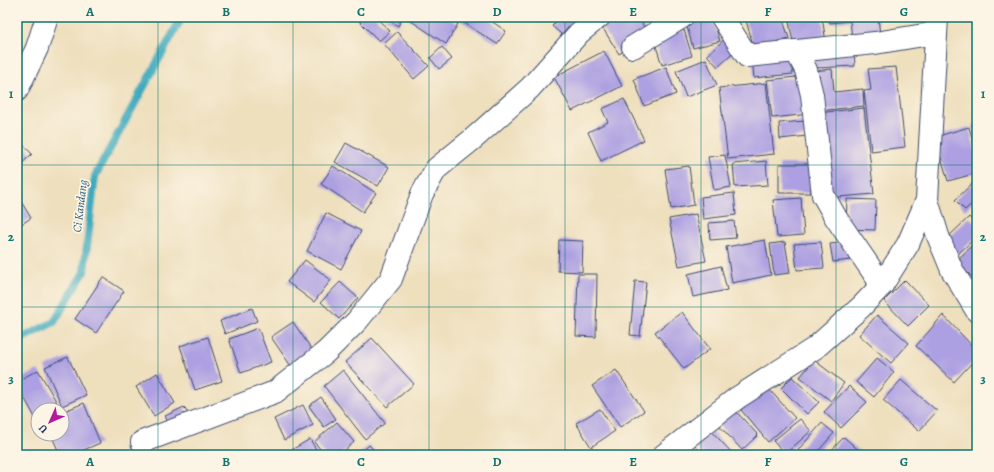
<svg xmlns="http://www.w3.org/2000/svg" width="994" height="472" font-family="Alegreya,serif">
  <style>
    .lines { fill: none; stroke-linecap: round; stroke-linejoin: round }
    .stream { stroke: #3eaabd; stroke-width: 8 }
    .building { fill: #ac9fe2 }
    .minor-casing { stroke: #3b496c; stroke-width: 24 }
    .tertiary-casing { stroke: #3b496c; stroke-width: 24 }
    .minor { stroke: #fff; stroke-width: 22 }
    .tertiary { stroke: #fff; stroke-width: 22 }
    .grid { fill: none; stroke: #0f766e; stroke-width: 1; stroke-opacity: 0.55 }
    .labels { text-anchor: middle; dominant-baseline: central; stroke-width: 3.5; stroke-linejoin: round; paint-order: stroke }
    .water-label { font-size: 12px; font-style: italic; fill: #275a7f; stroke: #fcf5e5 }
    .neatline { fill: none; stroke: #0f766e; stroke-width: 1.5 }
    .grid-label { font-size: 13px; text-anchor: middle; font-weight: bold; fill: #0f766e }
  </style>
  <rect width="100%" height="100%" fill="#fcf5e5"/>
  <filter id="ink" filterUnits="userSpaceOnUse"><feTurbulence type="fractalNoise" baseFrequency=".025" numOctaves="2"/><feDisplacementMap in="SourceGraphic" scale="8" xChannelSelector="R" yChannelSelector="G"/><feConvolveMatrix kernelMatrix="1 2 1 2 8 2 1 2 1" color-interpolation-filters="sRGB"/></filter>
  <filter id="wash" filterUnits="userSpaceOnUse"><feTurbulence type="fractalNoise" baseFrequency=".012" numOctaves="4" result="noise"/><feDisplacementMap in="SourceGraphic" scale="16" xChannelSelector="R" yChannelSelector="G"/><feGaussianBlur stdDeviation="0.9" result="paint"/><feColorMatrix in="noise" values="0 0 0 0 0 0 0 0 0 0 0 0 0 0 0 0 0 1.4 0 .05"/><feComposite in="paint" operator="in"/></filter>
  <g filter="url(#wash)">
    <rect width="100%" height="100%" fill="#eedfbd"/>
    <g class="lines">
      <!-- stream -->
      <path class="stream" d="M 17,341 L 54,322 L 84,272 L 95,176 L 182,17"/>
    </g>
    <g id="blocks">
      <!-- building -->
      <g class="building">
        <path d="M 355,17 L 375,17 L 390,31 L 379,41 Z"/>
        <path d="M 384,17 L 403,17 L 398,26 Z"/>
        <path d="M 405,17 L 447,17 L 458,24 L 446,44 Z"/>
        <path d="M 455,17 L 485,17 L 506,31 L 497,44 Z"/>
        <path d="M 561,17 L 572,17 L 581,26 L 568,40 L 552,26 Z"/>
        <path d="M 601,17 L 638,17 L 649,35 L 619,54 L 597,19 Z"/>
        <path d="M 707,17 L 712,17 L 720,41 L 693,48 L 686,23 Z"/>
        <path d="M 745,17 L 782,17 L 789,38 L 754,48 Z"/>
        <path d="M 788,17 L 822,17 L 826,42 L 794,47 Z"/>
        <path d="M 829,17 L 878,17 L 880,35 L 852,38 L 850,21 L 830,23 Z"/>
        <path d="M 684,30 L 692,56 L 662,65 L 654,40 Z"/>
        <path d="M 397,32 L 429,66 L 414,79 L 384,44 Z"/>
        <path d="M 728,36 L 739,48 L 718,67 L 707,55 Z"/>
        <path d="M 442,47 L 452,59 L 439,69 L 430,58 Z"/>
        <path d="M 854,50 L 855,66 L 815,68 L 813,52 Z"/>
        <path d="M 604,51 L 622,86 L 572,111 L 554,77 Z"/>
        <path d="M 791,54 L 793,74 L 754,78 L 752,57 Z"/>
        <path d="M 706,59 L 717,85 L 686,97 L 676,71 Z"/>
        <path d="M 666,67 L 676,94 L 644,106 L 634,79 Z"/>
        <path d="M 896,67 L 905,147 L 871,151 L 864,91 L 871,90 L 868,69 Z"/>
        <path d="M 832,69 L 834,92 L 863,89 L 864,106 L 819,111 L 814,71 Z"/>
        <path d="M 806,76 L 810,114 L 772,118 L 767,80 Z"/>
        <path d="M 766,83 L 774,154 L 728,159 L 719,88 Z"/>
        <path d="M 624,99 L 644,140 L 601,161 L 588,132 L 608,122 L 602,109 Z"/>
        <path d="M 864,108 L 874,194 L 827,198 L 818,113 Z"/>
        <path d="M 806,121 L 807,136 L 780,139 L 779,123 Z"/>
        <path d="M 977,123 L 977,142 L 972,125 Z"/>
        <path d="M 969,127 L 977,156 L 977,173 L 948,181 L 935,137 Z"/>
        <path d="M 17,138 L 32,154 L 17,168 Z"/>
        <path d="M 346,143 L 389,167 L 378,186 L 335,162 Z"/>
        <path d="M 725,155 L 731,187 L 714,190 L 708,157 Z"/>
        <path d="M 766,161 L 768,185 L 735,187 L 733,164 Z"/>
        <path d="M 779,164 L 810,164 L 811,193 L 779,193 Z"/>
        <path d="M 333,166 L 376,193 L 363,212 L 321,184 Z"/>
        <path d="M 689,166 L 694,205 L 671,209 L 665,169 Z"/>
        <path d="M 977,179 L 977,199 L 965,210 L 955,200 Z"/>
        <path d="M 734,193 L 736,215 L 703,219 L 701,197 Z"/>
        <path d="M 17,195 L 31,218 L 17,227 Z"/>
        <path d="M 801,198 L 804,235 L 777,237 L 773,200 Z"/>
        <path d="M 847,199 L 876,200 L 875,230 L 846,229 Z"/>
        <path d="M 326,213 L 361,231 L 341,269 L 307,251 Z"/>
        <path d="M 696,214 L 706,261 L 679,266 L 669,219 Z"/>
        <path d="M 969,217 L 977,225 L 977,236 L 957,255 L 944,241 Z"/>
        <path d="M 734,221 L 736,238 L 710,240 L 709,223 Z"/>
        <path d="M 559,240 L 583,241 L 582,272 L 558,271 Z"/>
        <path d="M 765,240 L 771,275 L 732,283 L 726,247 Z"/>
        <path d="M 977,241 L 977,282 L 956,261 Z"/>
        <path d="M 785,242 L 790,273 L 774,275 L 770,244 Z"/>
        <path d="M 821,242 L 824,268 L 797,270 L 794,244 Z"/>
        <path d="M 848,242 L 851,260 L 833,262 L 830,244 Z"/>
        <path d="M 305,260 L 331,280 L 314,302 L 287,282 Z"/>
        <path d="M 721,266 L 727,290 L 693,297 L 688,274 Z"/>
        <path d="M 578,274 L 597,274 L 596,337 L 576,336 Z"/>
        <path d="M 103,277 L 124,291 L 96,333 L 75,319 Z"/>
        <path d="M 905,280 L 929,305 L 908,326 L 884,301 Z"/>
        <path d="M 635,281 L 646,282 L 640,336 L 630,335 Z"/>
        <path d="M 340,282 L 358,298 L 339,319 L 321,302 Z"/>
        <path d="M 252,308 L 257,321 L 225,334 L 220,321 Z"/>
        <path d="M 682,312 L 710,349 L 684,369 L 655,332 Z"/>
        <path d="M 877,315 L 909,343 L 891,363 L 859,335 Z"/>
        <path d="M 943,315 L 977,351 L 977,357 L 954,382 L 916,346 Z"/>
        <path d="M 293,322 L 315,354 L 293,369 L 271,337 Z"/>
        <path d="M 258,328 L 271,362 L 241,373 L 229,339 Z"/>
        <path d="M 208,337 L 222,381 L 195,390 L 180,346 Z"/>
        <path d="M 372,338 L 414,384 L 387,407 L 345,362 Z"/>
        <path d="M 68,357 L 86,395 L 62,406 L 45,367 Z"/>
        <path d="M 877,358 L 894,372 L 874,397 L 856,382 Z"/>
        <path d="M 814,360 L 844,383 L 831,401 L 800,377 Z"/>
        <path d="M 38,370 L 59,406 L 52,410 L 38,410 L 38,418 L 36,419 L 17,385 L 17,381 Z"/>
        <path d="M 343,370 L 385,423 L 365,439 L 324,386 Z"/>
        <path d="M 616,370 L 644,411 L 620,427 L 592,386 Z"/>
        <path d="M 157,373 L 175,403 L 154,416 L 136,387 Z"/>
        <path d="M 792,377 L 819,402 L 807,414 L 781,388 Z"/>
        <path d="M 901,380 L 937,411 L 919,431 L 883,400 Z"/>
        <path d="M 849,386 L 867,402 L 841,428 L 824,412 Z"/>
        <path d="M 767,387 L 795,418 L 768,442 L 741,410 Z"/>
        <path d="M 321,397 L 336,419 L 324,427 L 309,406 Z"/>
        <path d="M 84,403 L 100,443 L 72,455 L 60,455 L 51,434 L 62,434 L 62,412 Z"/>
        <path d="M 303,405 L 313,425 L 284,440 L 274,419 Z"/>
        <path d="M 731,406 L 758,435 L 742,450 L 715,421 Z"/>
        <path d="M 184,407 L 191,419 L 171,428 L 165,416 Z"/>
        <path d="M 600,409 L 615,431 L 591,447 L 576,423 Z"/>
        <path d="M 800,419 L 811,431 L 785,454 L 773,441 Z"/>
        <path d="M 337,422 L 354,442 L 340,455 L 326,455 L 314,442 Z"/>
        <path d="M 822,423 L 834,433 L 815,455 L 804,455 L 798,450 Z"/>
        <path d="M 705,424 L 734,455 L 703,455 L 689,439 Z"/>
        <path d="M 844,437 L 864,455 L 827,455 Z"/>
        <path d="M 310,439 L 319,455 L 283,455 Z"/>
        <path d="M 369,445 L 379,455 L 358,455 Z"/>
      </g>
    </g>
  </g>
  <g filter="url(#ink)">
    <use href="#blocks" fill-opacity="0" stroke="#3b496c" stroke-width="1"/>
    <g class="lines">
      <!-- minor casing -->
      <g class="minor-casing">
        <g id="minor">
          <path d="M 722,17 L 747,56 L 875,43 L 936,33"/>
          <path d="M 633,47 L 682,17"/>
          <path d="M 796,51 L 806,70 L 812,95 L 823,195 L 836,218 L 882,285"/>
          <path d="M 17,90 L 37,48 L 47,17"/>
          <path d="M 927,200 L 938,236 L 952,270 L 977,311"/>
          <path d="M 142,442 L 275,392 L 326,352 L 357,321 L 391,279 L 422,194 L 436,169 L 473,139 L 530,88 L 579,33 L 599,17"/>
        </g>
      </g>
      <!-- tertiary casing -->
      <g class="tertiary-casing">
        <path id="tertiary" d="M 664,455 L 737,398 L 815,348 L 861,307 L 882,285 L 908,244 L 927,200 L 937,17"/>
      </g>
      <!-- minor -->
      <use href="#minor" class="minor"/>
      <!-- tertiary -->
      <use href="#tertiary" class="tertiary"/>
    </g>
  </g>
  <!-- grid -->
  <path class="grid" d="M 158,17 L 158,455M 293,17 L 293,455M 429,17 L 429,455M 565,17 L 565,455M 701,17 L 701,455M 836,17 L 836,455M 17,165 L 977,165M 17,307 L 977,307"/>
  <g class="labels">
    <!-- water labels -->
    <g class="water-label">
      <text transform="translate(80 206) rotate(-83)">Ci Kandang</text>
    </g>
  </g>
  <!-- margin -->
  <rect width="994" height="472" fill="none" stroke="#fcf5e5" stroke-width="44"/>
  <!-- north arrow -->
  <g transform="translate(50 422) rotate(225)"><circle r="19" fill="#fcf5e5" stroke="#a2a6af"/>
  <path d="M0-3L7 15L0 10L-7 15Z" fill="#b5179e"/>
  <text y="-6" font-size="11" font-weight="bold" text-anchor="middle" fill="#1b2f5e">U</text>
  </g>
  <rect x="22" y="22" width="950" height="428" class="neatline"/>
  <g class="grid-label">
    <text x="90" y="16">A</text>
    <text x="226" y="16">B</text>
    <text x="361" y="16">C</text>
    <text x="497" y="16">D</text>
    <text x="633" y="16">E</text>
    <text x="768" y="16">F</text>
    <text x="904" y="16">G</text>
    <text x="11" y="98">1</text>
    <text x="983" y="98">1</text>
    <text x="11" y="241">2</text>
    <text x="983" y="241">2</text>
    <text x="11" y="383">3</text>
    <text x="983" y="383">3</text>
    <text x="90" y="466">A</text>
    <text x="226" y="466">B</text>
    <text x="361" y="466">C</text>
    <text x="497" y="466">D</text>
    <text x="633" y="466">E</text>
    <text x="768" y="466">F</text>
    <text x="904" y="466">G</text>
  </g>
</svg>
